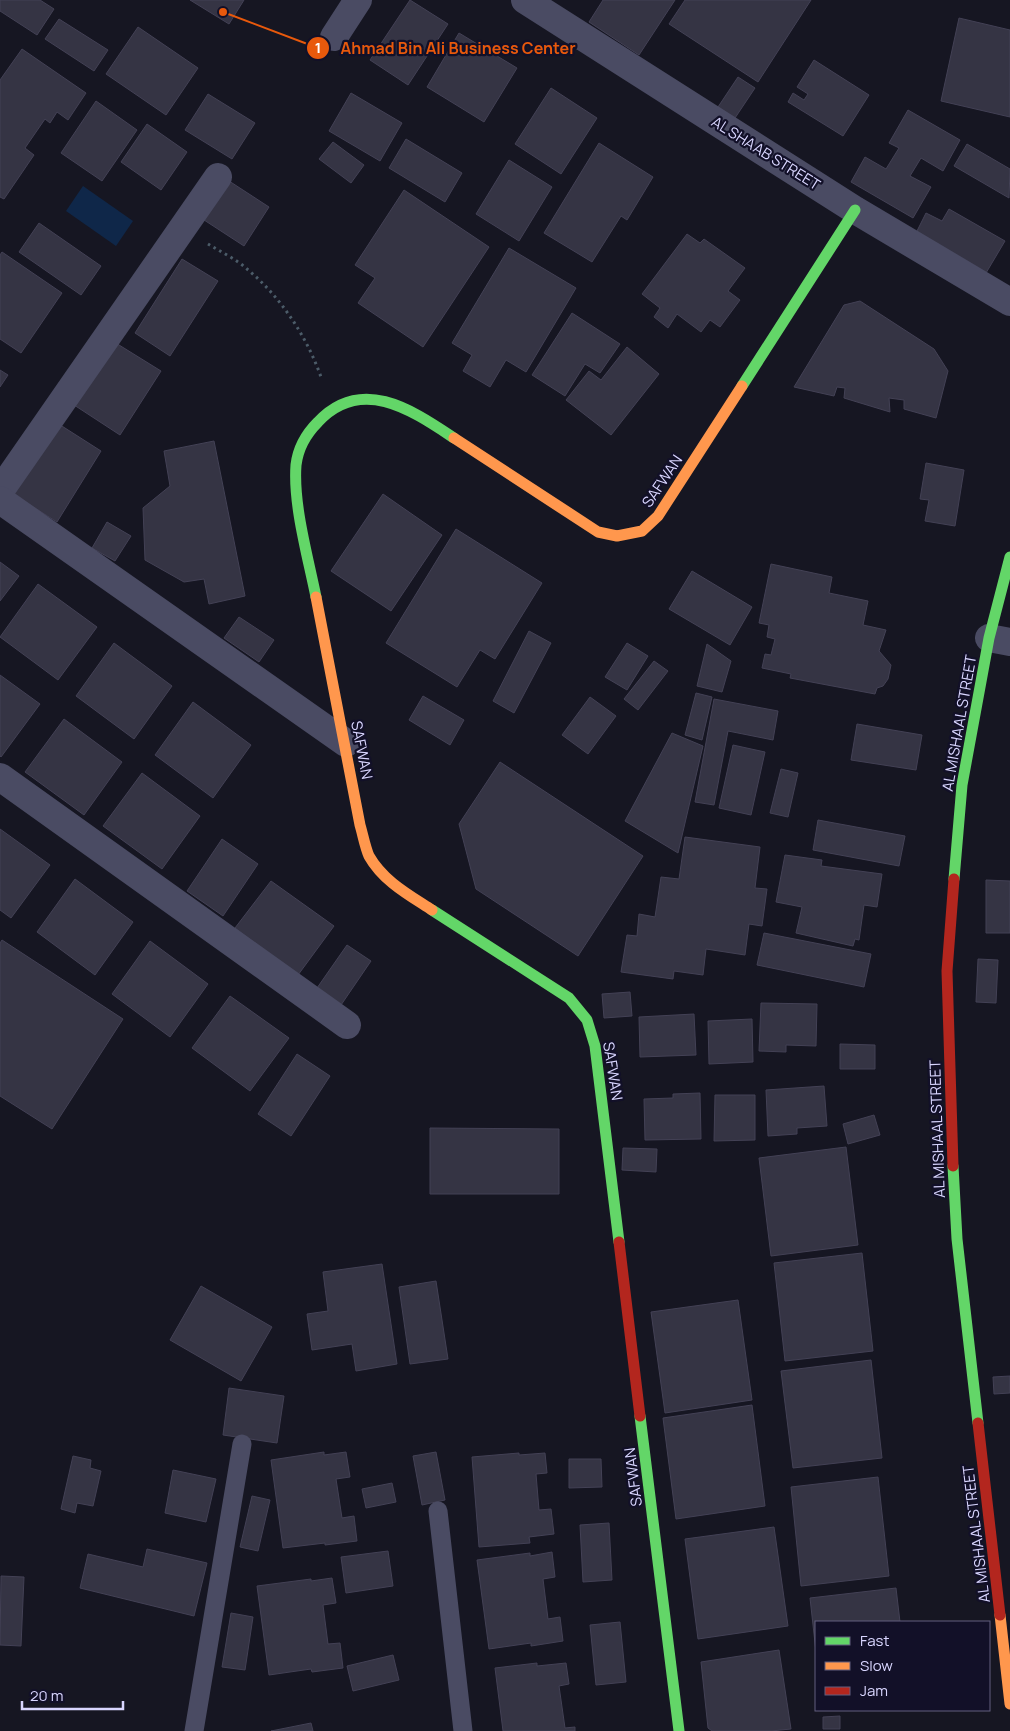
<svg xmlns="http://www.w3.org/2000/svg" width="1010" height="1731" font-family="Manrope,sans-serif">
  <style>
    .water { fill: #0f2749 }
    .building { fill: #353444; stroke: #434155 }
    .lines { fill: none; stroke-linecap: round; stroke-linejoin: round }
    .path { stroke: #4c5c69; stroke-width: 3; stroke-dasharray: 2.5 4; stroke-linecap: butt }
    .lane { stroke: #4a4b63; stroke-width: 19 }
    .street { stroke: #4a4b63; stroke-width: 28 }
    .fast { stroke: #63d668; stroke-width: 11 }
    .slow { stroke: #ff974d; stroke-width: 11 }
    .jam { stroke: #b3261e; stroke-width: 11 }
    .labels { text-anchor: middle; dominant-baseline: central; stroke-width: 4.5; stroke-linejoin: round; paint-order: stroke }
    .street-label { font-size: 15px; fill: #d9d6ff; stroke: #121028 }
    .leader { fill: none; stroke: #e8590c; stroke-width: 2 }
    .callout-dot { fill: #e8590c; stroke: #121028; stroke-width: 2 }
    .mark-label { font-size: 15px; text-anchor: middle; font-weight: bold; fill: #fff }
    .callout-label { font-size: 16px; text-anchor: middle; font-weight: bold; fill: #e8590c; stroke: #121028; stroke-width: 4.5; stroke-linejoin: round; paint-order: stroke }
  </style>
  <rect width="100%" height="100%" fill="#161622"/>
  <!-- water -->
  <path class="water" d="M 83,186 L 133,221 L 116,246 L 66,211 Z"/>
  <!-- building -->
  <g class="building">
    <path d="M 0,0 L 40,0 L 54,9 L 37,35 L 0,11 Z"/>
    <path d="M 190,0 L 244,0 L 229,24 Z"/>
    <path d="M 410,0 L 448,24 L 408,85 L 370,60 Z"/>
    <path d="M 603,0 L 675,0 L 639,55 L 589,22 Z"/>
    <path d="M 685,0 L 811,0 L 758,82 L 669,24 Z"/>
    <path d="M 959,18 L 1010,30 L 1010,117 L 941,101 Z"/>
    <path d="M 59,19 L 108,50 L 94,71 L 45,39 Z"/>
    <path d="M 138,27 L 198,68 L 166,115 L 106,74 Z"/>
    <path d="M 459,33 L 517,68 L 484,122 L 427,87 Z"/>
    <path d="M 22,49 L 86,93 L 68,120 L 57,112 L 50,123 L 45,119 L 25,148 L 34,155 L 4,199 L 0,197 L 0,80 Z"/>
    <path d="M 814,60 L 869,95 L 843,136 L 788,102 L 793,93 L 804,100 L 808,94 L 797,87 Z"/>
    <path d="M 738,77 L 755,88 L 735,118 L 718,107 Z"/>
    <path d="M 551,88 L 597,118 L 561,174 L 515,144 Z"/>
    <path d="M 351,93 L 402,123 L 380,161 L 329,131 Z"/>
    <path d="M 208,94 L 255,123 L 232,159 L 185,130 Z"/>
    <path d="M 96,101 L 137,130 L 102,181 L 61,153 Z"/>
    <path d="M 908,110 L 960,140 L 943,171 L 921,158 L 910,176 L 931,187 L 913,218 L 851,182 L 865,157 L 886,169 L 899,148 L 889,143 Z"/>
    <path d="M 147,124 L 187,152 L 161,190 L 121,162 Z"/>
    <path d="M 406,139 L 462,173 L 445,202 L 389,168 Z"/>
    <path d="M 333,142 L 364,165 L 351,183 L 319,159 Z"/>
    <path d="M 599,143 L 653,177 L 627,220 L 621,216 L 592,262 L 544,233 Z"/>
    <path d="M 967,144 L 1010,169 L 1009,198 L 954,166 Z"/>
    <path d="M 509,160 L 552,187 L 519,241 L 476,214 Z"/>
    <path d="M 226,179 L 269,207 L 244,246 L 201,218 Z"/>
    <path d="M 404,190 L 489,247 L 423,347 L 358,303 L 375,278 L 355,265 Z"/>
    <path d="M 949,209 L 1005,241 L 986,273 L 916,233 L 926,213 L 942,221 Z"/>
    <path d="M 39,223 L 101,266 L 81,295 L 19,252 Z"/>
    <path d="M 687,234 L 700,243 L 704,239 L 745,268 L 728,291 L 740,300 L 720,327 L 710,320 L 701,332 L 677,314 L 668,328 L 654,317 L 660,308 L 642,294 Z"/>
    <path d="M 509,248 L 576,288 L 526,372 L 506,360 L 490,387 L 463,371 L 472,355 L 452,343 Z"/>
    <path d="M 2,252 L 62,293 L 21,353 L 0,339 L 0,255 Z"/>
    <path d="M 182,259 L 218,281 L 170,356 L 135,333 Z"/>
    <path d="M 860,301 L 934,349 L 948,371 L 936,418 L 904,409 L 904,400 L 889,398 L 890,412 L 844,398 L 845,388 L 837,387 L 834,396 L 794,387 L 844,305 Z"/>
    <path d="M 572,313 L 620,344 L 600,373 L 585,364 L 565,396 L 532,375 Z"/>
    <path d="M 111,340 L 161,371 L 120,435 L 71,403 Z"/>
    <path d="M 627,347 L 659,374 L 611,435 L 566,400 L 589,371 L 601,380 Z"/>
    <path d="M 0,370 L 8,375 L 0,387 Z"/>
    <path d="M 54,421 L 101,451 L 57,522 L 10,492 Z"/>
    <path d="M 214,441 L 245,596 L 209,604 L 204,579 L 184,582 L 145,560 L 143,508 L 170,486 L 164,451 Z"/>
    <path d="M 926,463 L 964,470 L 955,526 L 925,521 L 929,500 L 920,499 Z"/>
    <path d="M 383,494 L 442,535 L 391,611 L 331,571 Z"/>
    <path d="M 107,522 L 131,536 L 115,561 L 92,548 Z"/>
    <path d="M 456,529 L 542,583 L 495,659 L 480,650 L 457,687 L 386,643 Z"/>
    <path d="M 0,562 L 19,576 L 0,601 Z"/>
    <path d="M 771,564 L 832,577 L 829,593 L 868,601 L 863,625 L 886,630 L 879,651 L 891,665 L 888,679 L 883,686 L 877,688 L 875,694 L 790,678 L 791,674 L 762,668 L 765,654 L 771,655 L 775,639 L 767,637 L 769,625 L 759,623 Z"/>
    <path d="M 692,571 L 752,607 L 730,645 L 669,609 Z"/>
    <path d="M 38,584 L 97,627 L 58,680 L 0,637 Z"/>
    <path d="M 239,617 L 274,640 L 259,662 L 224,638 Z"/>
    <path d="M 529,631 L 551,643 L 514,713 L 493,701 Z"/>
    <path d="M 114,643 L 172,686 L 134,739 L 76,696 Z"/>
    <path d="M 627,643 L 648,656 L 627,690 L 605,677 Z"/>
    <path d="M 707,644 L 731,661 L 722,692 L 697,686 Z"/>
    <path d="M 654,661 L 668,671 L 638,710 L 624,699 Z"/>
    <path d="M 0,675 L 40,704 L 1,757 L 0,756 Z"/>
    <path d="M 696,693 L 712,697 L 702,740 L 685,735 Z"/>
    <path d="M 423,696 L 464,720 L 450,745 L 409,720 Z"/>
    <path d="M 590,697 L 616,716 L 588,754 L 562,735 Z"/>
    <path d="M 714,699 L 778,711 L 773,740 L 728,731 L 714,805 L 695,802 Z"/>
    <path d="M 193,702 L 251,745 L 213,798 L 155,755 Z"/>
    <path d="M 64,719 L 122,762 L 84,815 L 25,772 Z"/>
    <path d="M 857,724 L 922,735 L 916,770 L 851,760 Z"/>
    <path d="M 672,733 L 703,746 L 678,853 L 625,821 Z"/>
    <path d="M 733,745 L 765,752 L 751,815 L 719,808 Z"/>
    <path d="M 500,762 L 643,856 L 578,956 L 476,889 L 459,824 Z"/>
    <path d="M 781,769 L 798,773 L 788,817 L 770,813 Z"/>
    <path d="M 142,773 L 200,816 L 162,869 L 103,826 Z"/>
    <path d="M 818,820 L 905,836 L 899,866 L 813,850 Z"/>
    <path d="M 0,829 L 50,865 L 11,918 L 0,910 Z"/>
    <path d="M 685,837 L 760,847 L 755,888 L 767,889 L 762,926 L 749,924 L 745,955 L 706,949 L 703,975 L 674,971 L 673,979 L 621,972 L 627,935 L 637,936 L 639,914 L 655,917 L 661,877 L 679,879 Z"/>
    <path d="M 222,839 L 258,864 L 223,916 L 187,891 Z"/>
    <path d="M 785,855 L 822,860 L 821,866 L 882,874 L 877,907 L 864,905 L 859,940 L 855,939 L 853,946 L 796,933 L 802,907 L 776,902 Z"/>
    <path d="M 75,879 L 133,922 L 95,975 L 37,932 Z"/>
    <path d="M 986,880 L 1010,881 L 1010,933 L 986,933 Z"/>
    <path d="M 271,881 L 334,926 L 298,975 L 235,928 Z"/>
    <path d="M 764,933 L 871,954 L 864,987 L 757,965 Z"/>
    <path d="M 2,940 L 123,1019 L 52,1129 L 0,1096 L 0,943 Z"/>
    <path d="M 150,941 L 208,984 L 170,1037 L 112,994 Z"/>
    <path d="M 347,945 L 371,961 L 341,1005 L 317,988 Z"/>
    <path d="M 978,959 L 998,960 L 996,1003 L 976,1002 Z"/>
    <path d="M 630,992 L 632,1016 L 604,1018 L 602,994 Z"/>
    <path d="M 230,996 L 289,1038 L 250,1091 L 192,1048 Z"/>
    <path d="M 761,1003 L 817,1004 L 816,1046 L 786,1045 L 786,1052 L 759,1051 Z"/>
    <path d="M 694,1014 L 696,1055 L 640,1057 L 639,1017 Z"/>
    <path d="M 752,1019 L 753,1062 L 709,1064 L 708,1021 Z"/>
    <path d="M 840,1044 L 875,1045 L 875,1069 L 840,1069 Z"/>
    <path d="M 297,1054 L 330,1076 L 291,1136 L 258,1114 Z"/>
    <path d="M 824,1086 L 827,1126 L 797,1128 L 797,1134 L 768,1136 L 766,1090 Z"/>
    <path d="M 700,1093 L 701,1139 L 645,1140 L 644,1099 L 673,1098 L 673,1094 Z"/>
    <path d="M 715,1095 L 755,1095 L 755,1140 L 714,1141 Z"/>
    <path d="M 874,1115 L 880,1135 L 848,1144 L 843,1124 Z"/>
    <path d="M 430,1128 L 559,1129 L 559,1194 L 430,1194 Z"/>
    <path d="M 846,1147 L 858,1245 L 771,1256 L 759,1158 Z"/>
    <path d="M 623,1148 L 657,1149 L 656,1172 L 622,1170 Z"/>
    <path d="M 862,1253 L 873,1351 L 785,1361 L 774,1263 Z"/>
    <path d="M 382,1264 L 397,1364 L 356,1371 L 352,1344 L 312,1350 L 307,1314 L 328,1311 L 323,1272 Z"/>
    <path d="M 436,1281 L 448,1359 L 410,1364 L 399,1287 Z"/>
    <path d="M 201,1286 L 272,1327 L 241,1381 L 170,1340 Z"/>
    <path d="M 738,1300 L 752,1400 L 665,1413 L 651,1312 Z"/>
    <path d="M 871,1360 L 882,1458 L 793,1468 L 781,1371 Z"/>
    <path d="M 1010,1376 L 1010,1393 L 994,1394 L 993,1377 Z"/>
    <path d="M 229,1388 L 284,1396 L 277,1443 L 223,1435 Z"/>
    <path d="M 752,1405 L 765,1506 L 676,1519 L 663,1418 Z"/>
    <path d="M 324,1452 L 324,1455 L 346,1452 L 350,1477 L 336,1479 L 342,1518 L 354,1516 L 357,1541 L 325,1545 L 325,1543 L 283,1548 L 271,1460 Z"/>
    <path d="M 436,1452 L 445,1500 L 422,1505 L 413,1456 Z"/>
    <path d="M 519,1453 L 519,1455 L 545,1453 L 547,1473 L 536,1474 L 539,1510 L 551,1509 L 554,1534 L 529,1537 L 530,1543 L 479,1547 L 472,1457 Z"/>
    <path d="M 73,1456 L 91,1460 L 90,1468 L 101,1471 L 93,1506 L 77,1503 L 75,1513 L 61,1509 Z"/>
    <path d="M 569,1459 L 601,1459 L 602,1487 L 569,1488 Z"/>
    <path d="M 173,1470 L 216,1479 L 206,1522 L 165,1513 Z"/>
    <path d="M 878,1477 L 889,1576 L 801,1586 L 791,1487 Z"/>
    <path d="M 392,1483 L 396,1502 L 366,1508 L 362,1489 Z"/>
    <path d="M 252,1496 L 270,1500 L 258,1551 L 240,1547 Z"/>
    <path d="M 609,1523 L 612,1580 L 583,1582 L 580,1525 Z"/>
    <path d="M 774,1527 L 788,1626 L 698,1639 L 685,1539 Z"/>
    <path d="M 147,1549 L 207,1563 L 194,1616 L 80,1588 L 88,1554 L 143,1567 Z"/>
    <path d="M 388,1551 L 393,1586 L 346,1593 L 341,1557 Z"/>
    <path d="M 552,1552 L 555,1577 L 543,1579 L 548,1619 L 560,1617 L 563,1641 L 531,1646 L 531,1643 L 489,1649 L 477,1560 L 530,1553 L 530,1556 Z"/>
    <path d="M 1,1576 L 24,1577 L 21,1646 L 0,1645 Z"/>
    <path d="M 332,1578 L 336,1603 L 323,1605 L 328,1644 L 340,1643 L 343,1668 L 312,1672 L 311,1669 L 269,1675 L 257,1586 L 311,1579 L 311,1581 Z"/>
    <path d="M 896,1588 L 900,1622 L 816,1622 L 816,1652 L 810,1598 Z"/>
    <path d="M 231,1613 L 253,1617 L 245,1670 L 222,1667 Z"/>
    <path d="M 620,1622 L 626,1682 L 596,1685 L 590,1625 Z"/>
    <path d="M 779,1650 L 791,1729 L 771,1731 L 712,1731 L 708,1728 L 701,1662 Z"/>
    <path d="M 393,1655 L 399,1680 L 353,1691 L 347,1666 Z"/>
    <path d="M 537,1663 L 537,1666 L 566,1663 L 569,1684 L 559,1686 L 565,1728 L 575,1727 L 575,1731 L 503,1731 L 495,1668 Z"/>
    <path d="M 840,1716 L 840,1729 L 823,1729 L 823,1717 Z"/>
    <path d="M 311,1723 L 313,1731 L 271,1731 Z"/>
  </g>
  <g class="lines">
    <!-- path -->
    <path class="path" d="M 208,244 C 221,252 236,259 247,269 C 281,297 308,338 322,380"/>
    <!-- lane -->
    <g class="lane">
      <path d="M 438,1511 L 463,1731"/>
      <path d="M 194,1731 L 242,1444"/>
    </g>
    <!-- street -->
    <g class="street">
      <path d="M 525,0 L 855,210 L 1010,302"/>
      <path d="M 334,37 L 358,0"/>
      <path d="M 0,491 L 218,177"/>
      <path d="M 0,500 L 346,743"/>
      <path d="M 989,638 L 1010,642"/>
      <path d="M 0,777 L 347,1025"/>
    </g>
    <!-- fast -->
    <g class="fast">
      <path d="M 742,386 L 855,210"/>
      <path d="M 316,597 C 308,557 293,505 296,465 C 298,448 306,434 318,422 C 362,375 413,411 454,438"/>
      <path d="M 954,879 L 962,785 L 989,638 L 1010,557"/>
      <path d="M 432,910 L 569,998 L 587,1020 L 595,1046 L 619,1242"/>
      <path d="M 953,1166 L 957,1239 L 978,1423"/>
      <path d="M 640,1416 L 679,1731"/>
    </g>
    <!-- slow -->
    <g class="slow">
      <path d="M 454,438 L 598,532 L 617,536 L 642,531 L 658,516 L 742,386"/>
      <path d="M 316,597 L 360,825 C 363,835 365,847 369,856 C 383,881 409,895 432,910"/>
      <path d="M 1000,1615 L 1010,1704"/>
    </g>
    <!-- jam -->
    <g class="jam">
      <path d="M 953,1166 L 947,971 L 954,879"/>
      <path d="M 619,1242 L 640,1416"/>
      <path d="M 978,1423 L 1000,1615"/>
    </g>
  </g>
  <g class="labels">
    <!-- street labels -->
    <g class="street-label">
      <text transform="translate(766 153) rotate(32)">AL SHAAB STREET</text>
      <text transform="translate(662 481) rotate(-56)">SAFWAN</text>
      <text transform="translate(959 723) rotate(-80)">AL MISHAAL STREET</text>
      <text transform="translate(362 750) rotate(79)">SAFWAN</text>
      <text transform="translate(613 1071) rotate(81)">SAFWAN</text>
      <text transform="translate(937 1129) rotate(-92)">AL MISHAAL STREET</text>
      <text transform="translate(633 1477) rotate(-97)">SAFWAN</text>
      <text transform="translate(976 1534) rotate(-97)">AL MISHAAL STREET</text>
    </g>
  </g>
  <!-- callouts -->
  <path class="leader" d="M223 12L318 48"/>
  <g class="callout-dot">
    <circle cx="223" cy="12" r="5"/>
    <circle cx="318" cy="48" r="12"/>
  </g>
  <g class="mark-label">
    <text x="318" y="53">1</text>
  </g>
  <g class="callout-label">
    <text x="458" y="54">Ahmad Bin Ali Business Center</text>
  </g>
  <!-- legend -->
  <rect x="815" y="1621" width="175" height="90" fill="#121028" stroke="#625f7e"/>
  <rect x="825" y="1637" width="25" height="8" fill="#63d668" stroke="#625f7e"/>
  <text x="860" y="1646" font-size="15" fill="#d9d6ff">Fast</text>
  <rect x="825" y="1662" width="25" height="8" fill="#ff974d" stroke="#625f7e"/>
  <text x="860" y="1671" font-size="15" fill="#d9d6ff">Slow</text>
  <rect x="825" y="1687" width="25" height="8" fill="#b3261e" stroke="#625f7e"/>
  <text x="860" y="1696" font-size="15" fill="#d9d6ff">Jam</text>
  <!-- scale -->
  <path d="M22 1701v8h101v-8" fill="none" stroke="#d9d6ff" stroke-width="2.5"/>
  <text x="30" y="1701" font-size="15" fill="#d9d6ff" stroke="#121028" stroke-width="4" paint-order="stroke">20 m</text>
</svg>
